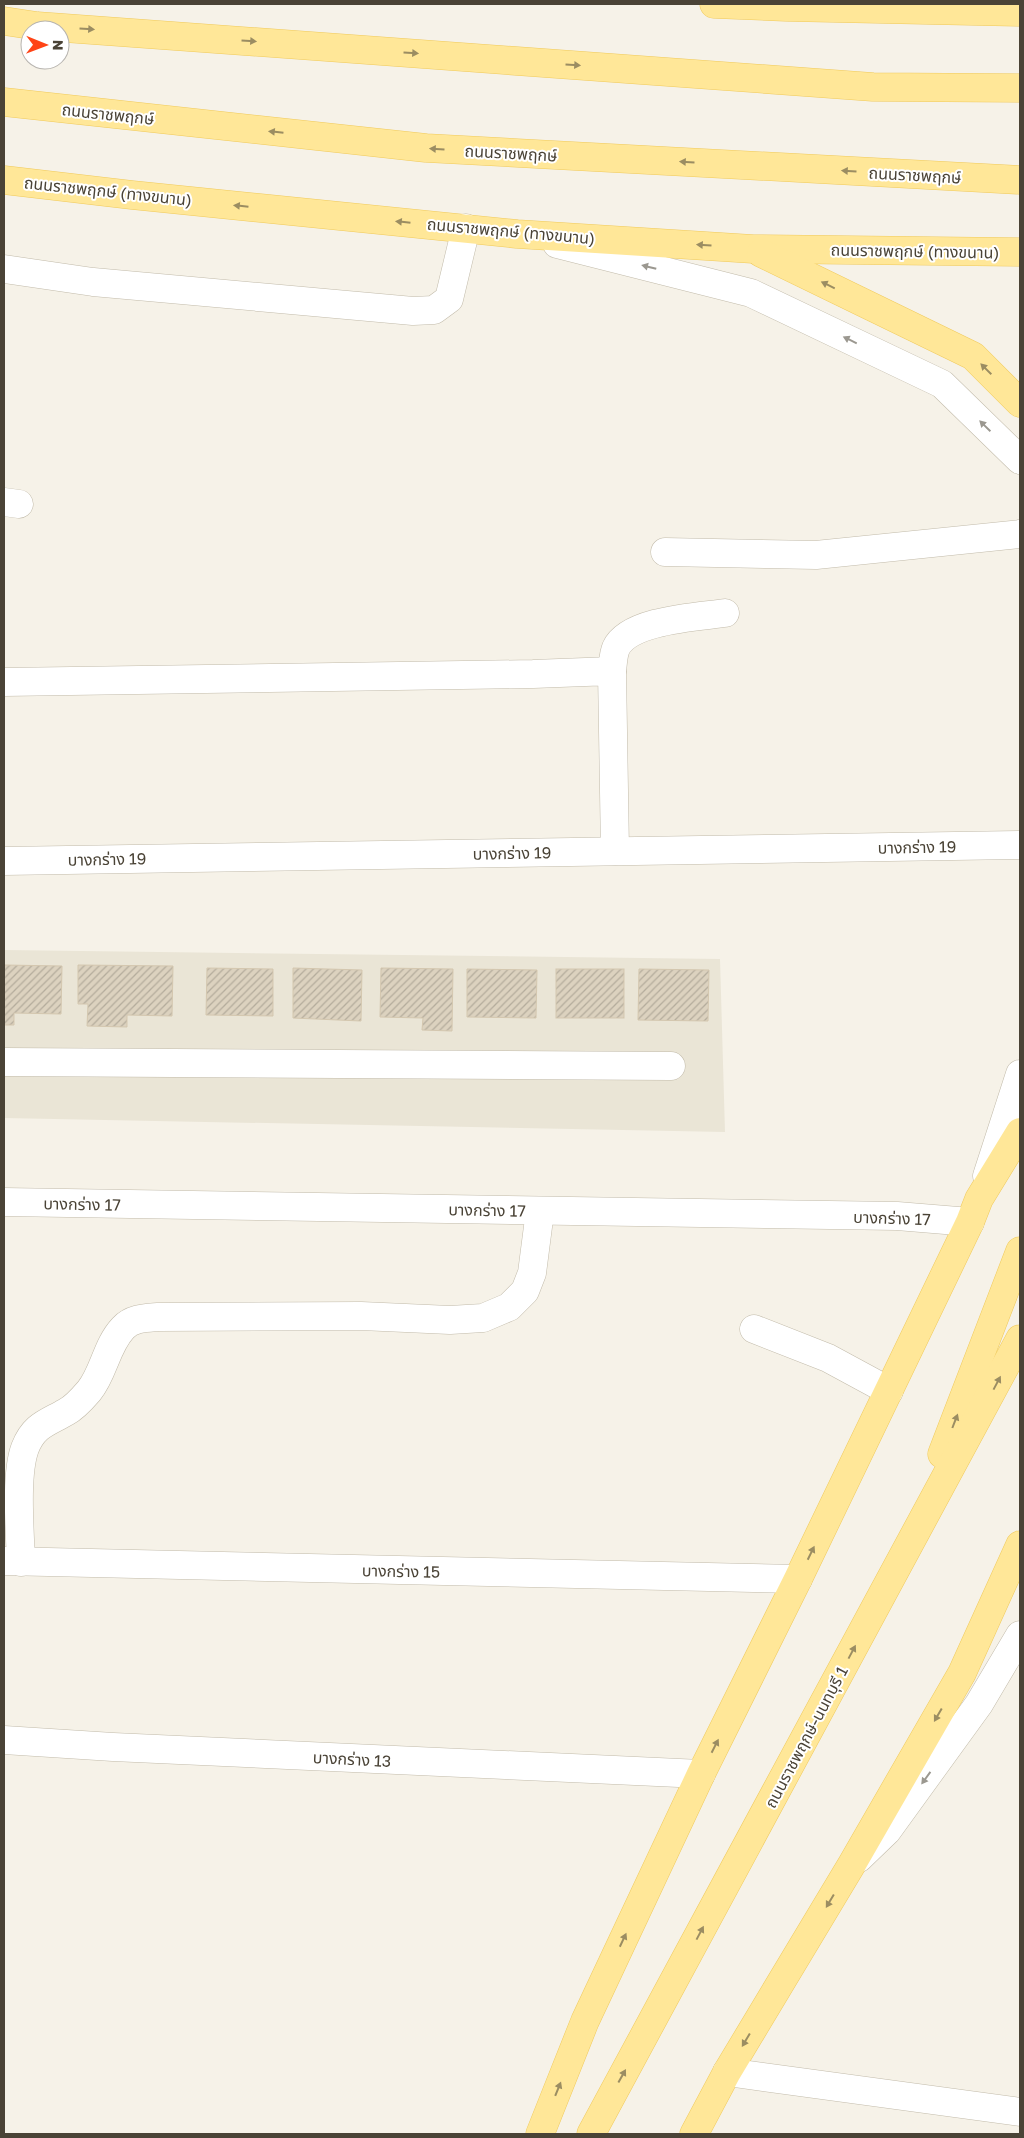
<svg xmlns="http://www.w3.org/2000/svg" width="1024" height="2138" font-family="'Golos Text','Noto Sans Thai',sans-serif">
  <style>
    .residential { fill: #eae5d6 }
    .building { fill: url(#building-hatch); stroke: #d4c7af }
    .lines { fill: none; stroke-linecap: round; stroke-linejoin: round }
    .minor-casing { stroke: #c2bbaa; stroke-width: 29 }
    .major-casing { stroke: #f0ca5c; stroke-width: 29 }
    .minor { stroke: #fff; stroke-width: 28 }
    .major { stroke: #ffe798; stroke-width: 28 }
    .oneway { fill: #9b8d62 }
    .oneway2 { fill: #9b9890 }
    .labels { text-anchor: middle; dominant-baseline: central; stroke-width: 4; stroke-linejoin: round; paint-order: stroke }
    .street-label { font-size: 16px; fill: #4a4336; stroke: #fff }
  </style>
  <defs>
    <pattern id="building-hatch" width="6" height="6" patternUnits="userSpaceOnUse" patternTransform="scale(1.25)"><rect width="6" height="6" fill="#dcd2bf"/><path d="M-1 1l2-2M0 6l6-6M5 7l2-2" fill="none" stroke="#b4ac9c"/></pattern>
  </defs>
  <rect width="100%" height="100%" fill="#f6f2e8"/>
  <!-- residential -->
  <path class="residential" d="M 4,950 L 720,959 L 725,1132 L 4,1118 Z"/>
  <!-- building -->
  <g class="building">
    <path d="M 4,965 L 62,966 L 61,1014 L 14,1013 L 14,1025 L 4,1025 Z"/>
    <path d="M 78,965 L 173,966 L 172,1016 L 127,1015 L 127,1027 L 87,1026 L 88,1004 L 78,1004 Z"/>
    <path d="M 207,968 L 273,969 L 273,1016 L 206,1015 Z"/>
    <path d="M 293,968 L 362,970 L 361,1021 L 293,1018 Z"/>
    <path d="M 381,968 L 453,969 L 452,1031 L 422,1030 L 423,1018 L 380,1017 Z"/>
    <path d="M 467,969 L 537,970 L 536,1018 L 467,1017 Z"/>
    <rect x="556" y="969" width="68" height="49"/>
    <path d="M 639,969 L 709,970 L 708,1021 L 638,1020 Z"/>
  </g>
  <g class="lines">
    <!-- minor casing -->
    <g class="minor-casing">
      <g id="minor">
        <path d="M 557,244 L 751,293 L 942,384 L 1020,460"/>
        <path d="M 4,269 L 93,282 L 413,311 L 434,310 L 449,299 L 466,228"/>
        <path d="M 4,502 L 19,504"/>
        <path d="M 665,552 L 816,555 L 1020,534"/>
        <path d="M 612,671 C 613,664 613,655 616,648 C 629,620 697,617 725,613"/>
        <path d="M 4,682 L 533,674 L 612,671 L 615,851"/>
        <path d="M 4,861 L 1020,845"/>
        <path d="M 4,1062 L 671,1066"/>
        <path d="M 987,1176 L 1020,1074"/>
        <path d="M 4,1202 L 897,1216 L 970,1222"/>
        <path d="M 754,1329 L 828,1358 L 889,1391"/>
        <path d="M 4,1561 L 798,1579"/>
        <path d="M 21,1562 C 20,1532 15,1475 25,1448 C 34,1425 47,1423 66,1412 C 74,1408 83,1398 89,1391 C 104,1373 106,1346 123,1328 C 132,1318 146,1318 158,1317 L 361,1316 L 450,1320 L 483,1318 L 509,1307 L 525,1291 L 532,1273 L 540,1211"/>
        <path d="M 4,1740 L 113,1747 L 701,1774"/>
        <path d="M 859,1858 L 887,1831 L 979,1704 L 1020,1635"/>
        <path d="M 727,2072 L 1020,2112"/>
      </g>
    </g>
    <!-- major casing -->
    <g class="major-casing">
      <g id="major">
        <path d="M 714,4 L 786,7 L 1020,12"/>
        <path d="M 4,21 L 37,26 L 873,87 L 1020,88"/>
        <path d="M 4,102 L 426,148 L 1020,180"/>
        <path d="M 4,180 L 132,195 L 517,234 L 753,249 L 1020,252"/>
        <path d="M 761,253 L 973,356 L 1020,403"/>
        <path d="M 942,1454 L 1020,1251"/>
        <path d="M 540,2134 L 585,2021 L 701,1774 L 798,1579 L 970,1222 L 979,1199 L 1020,1132"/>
        <path d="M 591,2134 L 1020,1339"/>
        <path d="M 694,2134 L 727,2072 L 852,1864 L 962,1673 L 1020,1545"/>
      </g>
    </g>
    <!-- minor -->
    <use href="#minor" class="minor"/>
    <!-- major -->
    <use href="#major" class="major"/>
  </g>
  <!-- one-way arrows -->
  <defs><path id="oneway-solid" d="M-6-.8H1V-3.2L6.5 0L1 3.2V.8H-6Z" transform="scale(1.25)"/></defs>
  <g class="oneway">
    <use href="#oneway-solid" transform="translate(87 29) rotate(4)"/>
    <use href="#oneway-solid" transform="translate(249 41) rotate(4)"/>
    <use href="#oneway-solid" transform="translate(411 53) rotate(4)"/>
    <use href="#oneway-solid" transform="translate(573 65) rotate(4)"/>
    <use href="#oneway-solid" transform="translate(276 132) rotate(-174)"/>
    <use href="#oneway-solid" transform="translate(437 149) rotate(-177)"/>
    <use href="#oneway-solid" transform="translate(687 162) rotate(-177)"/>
    <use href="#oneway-solid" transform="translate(849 171) rotate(-177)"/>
    <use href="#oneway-solid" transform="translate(241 206) rotate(-174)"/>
    <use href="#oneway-solid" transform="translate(403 222) rotate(-174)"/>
    <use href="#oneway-solid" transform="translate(704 245) rotate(-176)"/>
    <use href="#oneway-solid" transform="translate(828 285) rotate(-154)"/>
    <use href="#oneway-solid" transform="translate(986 369) rotate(-135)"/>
    <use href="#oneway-solid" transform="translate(997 1383) rotate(-62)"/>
    <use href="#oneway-solid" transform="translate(955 1421) rotate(-69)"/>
    <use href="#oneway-solid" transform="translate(811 1553) rotate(-64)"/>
    <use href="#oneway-solid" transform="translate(852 1652) rotate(-62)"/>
    <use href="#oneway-solid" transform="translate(938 1715) rotate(120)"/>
    <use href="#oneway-solid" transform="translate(715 1746) rotate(-63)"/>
    <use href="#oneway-solid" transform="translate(830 1901) rotate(121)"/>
    <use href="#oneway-solid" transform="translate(700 1933) rotate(-62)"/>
    <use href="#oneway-solid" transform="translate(623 1940) rotate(-65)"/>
    <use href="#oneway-solid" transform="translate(746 2040) rotate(121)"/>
    <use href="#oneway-solid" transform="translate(622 2076) rotate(-61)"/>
    <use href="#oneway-solid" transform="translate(558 2089) rotate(-68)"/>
  </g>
  <g class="oneway2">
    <use href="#oneway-solid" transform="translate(649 267) rotate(-166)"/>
    <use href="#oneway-solid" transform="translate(850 340) rotate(-154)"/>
    <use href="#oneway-solid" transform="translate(985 426) rotate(-136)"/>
    <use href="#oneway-solid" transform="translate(926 1778) rotate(126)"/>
  </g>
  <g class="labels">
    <!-- street labels -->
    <g class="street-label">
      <text transform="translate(108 114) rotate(6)">ถนนราชพฤกษ์</text>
      <text transform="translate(511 153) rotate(3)">ถนนราชพฤกษ์</text>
      <text transform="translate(915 175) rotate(3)">ถนนราชพฤกษ์</text>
      <text transform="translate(108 191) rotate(6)">ถนนราชพฤกษ์ (ทางขนาน)</text>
      <text transform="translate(511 231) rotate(5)">ถนนราชพฤกษ์ (ทางขนาน)</text>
      <text transform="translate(915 251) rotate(1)">ถนนราชพฤกษ์ (ทางขนาน)</text>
      <text transform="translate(917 847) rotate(-1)">บางกร่าง 19</text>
      <text transform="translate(512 853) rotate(-1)">บางกร่าง 19</text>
      <text transform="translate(107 859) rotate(-1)">บางกร่าง 19</text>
      <text transform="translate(82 1204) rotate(1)">บางกร่าง 17</text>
      <text transform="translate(487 1210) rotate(1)">บางกร่าง 17</text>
      <text transform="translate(892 1218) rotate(2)">บางกร่าง 17</text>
      <text transform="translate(401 1571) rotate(1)">บางกร่าง 15</text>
      <text transform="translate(806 1737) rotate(-62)">ถนนราชพฤกษ์-นนทบุรี 1</text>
      <text transform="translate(352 1759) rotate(3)">บางกร่าง 13</text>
    </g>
  </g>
  <!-- border -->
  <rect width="1024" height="2138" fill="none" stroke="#4a4336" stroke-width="10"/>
  <!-- north arrow -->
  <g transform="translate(45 45) rotate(91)"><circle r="24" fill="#ffffff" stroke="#b7b4af"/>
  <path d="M0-4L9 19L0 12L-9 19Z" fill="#ff4416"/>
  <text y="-8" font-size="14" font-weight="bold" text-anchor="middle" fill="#4a4336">N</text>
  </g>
</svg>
